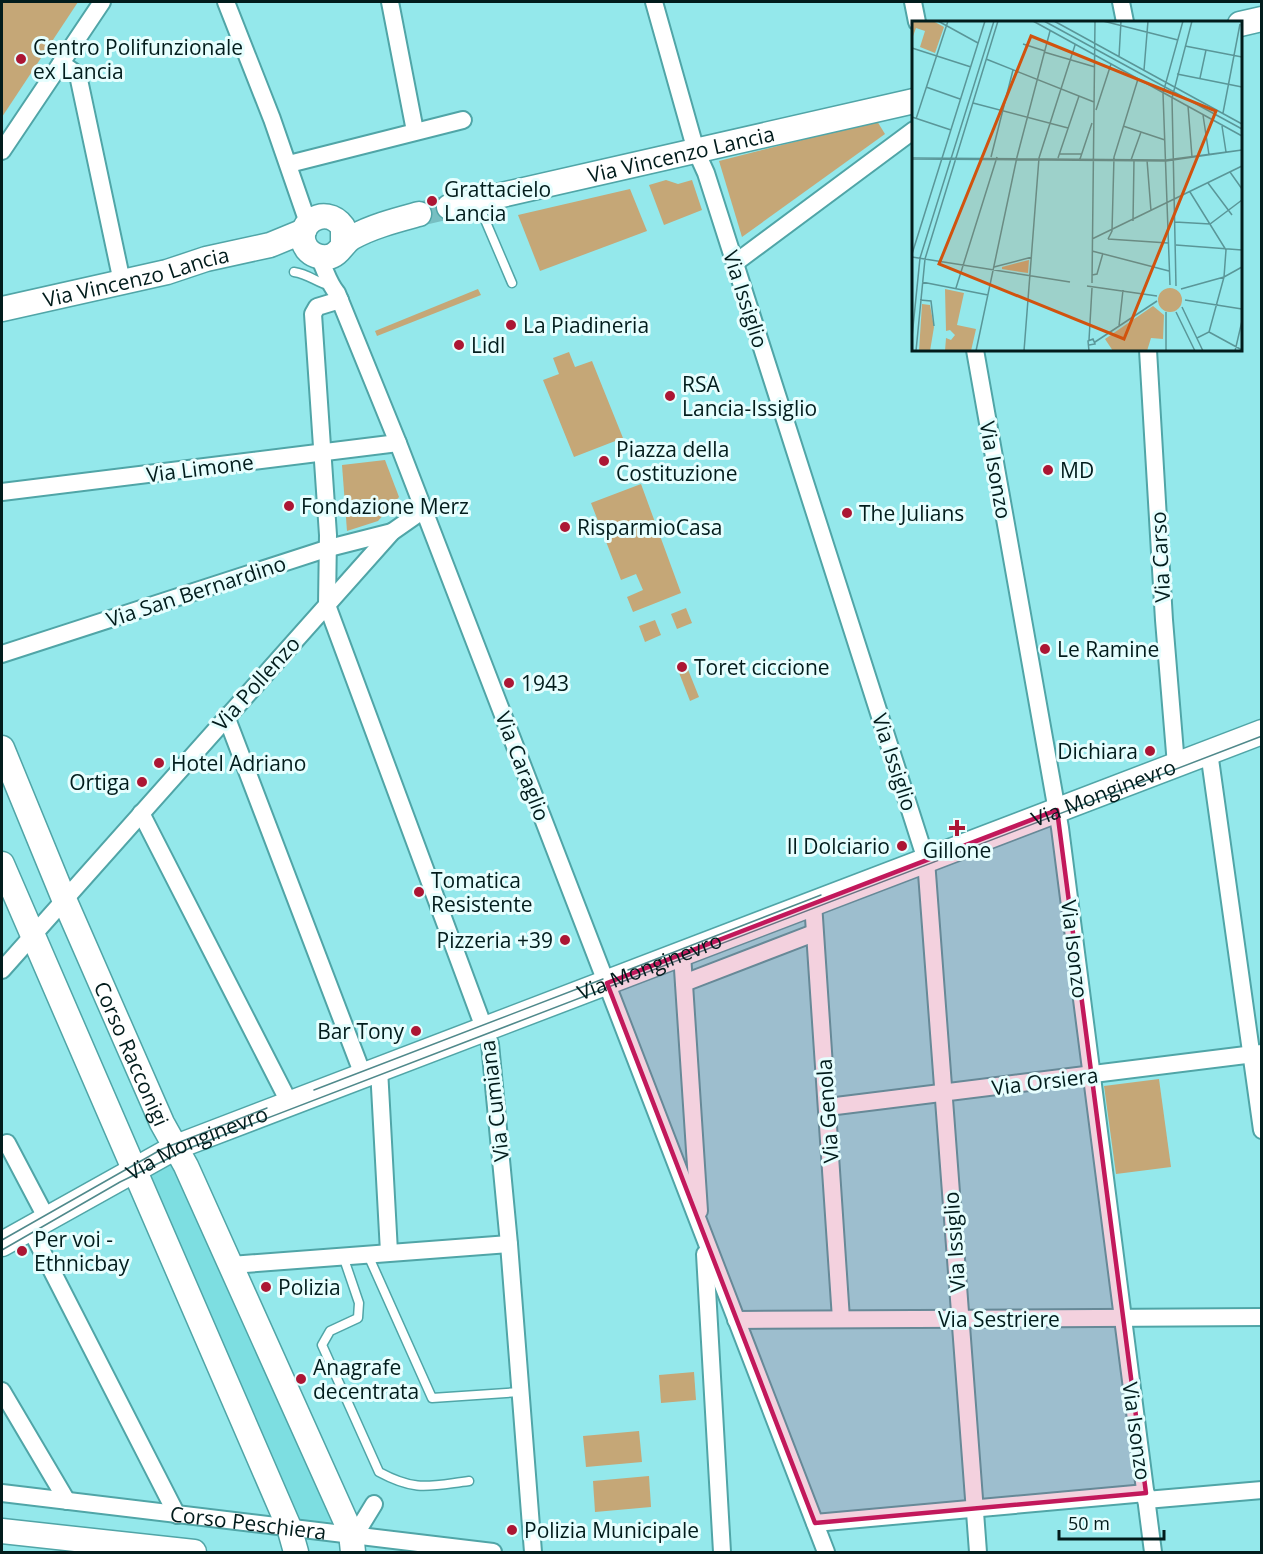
<svg xmlns="http://www.w3.org/2000/svg" width="1263" height="1554" font-family="'Open Sans',sans-serif">
  <style>
    .built { fill: #7ddee1 }
    .green { fill: #c5a777 }
    .lines { fill: none; stroke-linecap: round; stroke-linejoin: round }
    .secondary-tunnel { stroke: #77bfc2; stroke-width: 24; stroke-dasharray: 24 12; stroke-linecap: butt }
    .lane-casing { stroke: #50a5a7; stroke-width: 11 }
    .street-casing { stroke: #50a5a7; stroke-width: 20 }
    .secondary-casing { stroke: #50a5a7; stroke-width: 27 }
    .lane { stroke: #fff; stroke-width: 8 }
    .street { stroke: #fff; stroke-width: 16 }
    .secondary { stroke: #fff; stroke-width: 24 }
    .tram { stroke: #50898b; stroke-width: 1.5 }
    .marked { fill: #c2185b; fill-opacity: 0.2; stroke: #c2185b; stroke-width: 4.5; stroke-linejoin: round }
    .poi-dot { fill: #ac1634; stroke: #e6fefe; stroke-width: 2 }
    .labels { text-anchor: middle; dominant-baseline: central; stroke-width: 6; stroke-linejoin: round; paint-order: stroke }
    .poi-label { font-size: 21px; fill: #021c1c; stroke: #e6fefe; text-anchor: start }
    .street-label { font-size: 21px; fill: #021c1c; stroke: #e6fefe }
    .inset-road { fill: none; stroke: #5a9698; stroke-width: 1.5 }
    .view { fill: #d1530e; fill-opacity: 0.15; stroke: #d1530e; stroke-width: 3 }
    .inset-edge { fill: none; stroke: #021c1c; stroke-width: 3 }
  </style>
  <rect width="100%" height="100%" fill="#94e8eb"/>
  <!-- built -->
  <path class="built" d="M 177,1161 L 333,1522 L 300,1520 L 297,1516 L 148,1178 Z"/>
  <!-- green -->
  <g class="green">
    <path d="M 2,2 L 78,2 L 2,117 Z"/>
    <path d="M 877,121 L 885,134 L 742,237 L 719,161 Z"/>
    <path d="M 666,180 L 678,184 L 692,180 L 702,210 L 664,225 L 649,185 Z"/>
    <path d="M 630,189 L 647,231 L 540,271 L 518,215 Z"/>
    <path d="M 478,289 L 481,295 L 377,336 L 375,331 Z"/>
    <path d="M 569,352 L 575,367 L 592,361 L 623,438 L 574,457 L 543,380 L 559,374 L 553,358 Z"/>
    <path d="M 385,460 L 399,497 L 378,521 L 347,531 L 342,465 Z"/>
    <path d="M 641,484 L 681,593 L 633,612 L 627,597 L 643,590 L 636,574 L 621,580 L 591,503 Z"/>
    <path d="M 686,608 L 692,623 L 677,629 L 671,614 Z"/>
    <path d="M 655,620 L 661,635 L 645,642 L 639,626 Z"/>
    <path d="M 685,662 L 699,697 L 690,701 L 676,665 Z"/>
    <path d="M 1159,1079 L 1171,1167 L 1116,1174 L 1104,1086 Z"/>
    <path d="M 694,1372 L 696,1400 L 661,1403 L 659,1375 Z"/>
    <path d="M 639,1431 L 642,1462 L 586,1467 L 583,1436 Z"/>
    <path d="M 649,1476 L 651,1507 L 595,1512 L 593,1481 Z"/>
  </g>
  <g class="lines">
    <!-- secondary-tunnel -->
    <path class="secondary-tunnel" d="M 419,214 L 449,207"/>
    <!-- lane casing -->
    <g class="lane-casing">
      <g id="lane">
        <path d="M 477,201 L 512,283"/>
        <path d="M 294,272 C 309,274 317,283 331,286"/>
        <path d="M 368,1255 L 432,1398 L 520,1392"/>
        <path d="M 343,1256 L 359,1303 L 358,1318 L 330,1331 L 322,1345 L 379,1472 C 416,1492 429,1486 469,1481"/>
      </g>
    </g>
    <!-- street casing -->
    <g class="street-casing">
      <g id="street">
        <path d="M 226,2 L 272,119 L 308,223"/>
        <path d="M 390,2 L 415,131"/>
        <path d="M 654,2 L 696,151 L 706,173 L 926,860 L 978,1552"/>
        <path d="M 913,2 L 917,22"/>
        <path d="M 1121,2 L 1125,22"/>
        <path d="M 61,63 L 78,75 L 122,282"/>
        <path d="M 2,151 L 102,2"/>
        <path d="M 289,164 L 463,120"/>
        <path d="M 318,256 C 325,268 328,283 337,293 L 398,443 L 826,1552"/>
        <path d="M 735,263 L 914,130"/>
        <path d="M 340,300 L 317,307 L 313,314 L 328,535 L 327,605 L 490,1044 L 509,1244 L 533,1552"/>
        <path d="M 975,350 L 1060,828 L 1153,1552"/>
        <path d="M 1148,350 L 1164,620 L 1176,765"/>
        <path d="M 2,492 L 398,443"/>
        <path d="M 2,654 L 329,548 L 392,532"/>
        <path d="M 226,716 L 363,1075"/>
        <path d="M 1209,752 L 1262,1130"/>
        <path d="M 141,813 L 290,1104"/>
        <path d="M 813,903 L 841,1319"/>
        <path d="M 682,954 L 699,1211"/>
        <path d="M 2,970 L 392,532 L 422,511"/>
        <path d="M 684,983 L 814,933"/>
        <path d="M 379,1069 L 389,1252"/>
        <path d="M 828,1107 L 1262,1053"/>
        <path d="M 7,1143 L 47,1219"/>
        <path d="M 30,1228 L 177,1515"/>
        <path d="M 705,1254 L 722,1552"/>
        <path d="M 231,1265 L 509,1244"/>
        <path d="M 736,1320 L 1262,1317"/>
        <path d="M 2,1391 L 67,1501"/>
        <path id="s1" d="M 2,1493 L 493,1552"/>
        <path d="M 1146,1500 L 1262,1490"/>
        <path d="M 815,1523 L 1146,1493"/>
        <path d="M 351,1533 L 360,1527 L 374,1504"/>
      </g>
    </g>
    <!-- secondary casing -->
    <g class="secondary-casing">
      <g id="secondary">
        <path d="M 1240,24 L 1262,19"/>
        <path id="s2" d="M 449,207 L 914,101"/>
        <path d="M 343,246 L 343,227 C 325,202 291,226 307,249 C 312,255 320,258 328,257 C 340,255 343,242 353,237 C 373,226 397,220 419,214"/>
        <path id="s3" d="M 2,309 L 167,272 L 206,259 L 270,245 L 304,231"/>
        <path id="s4" d="M 2,748 L 64,899 L 162,1123 L 186,1166 L 351,1533 L 353,1552"/>
        <path d="M 2,864 L 289,1527 L 296,1552"/>
        <path id="s5" d="M 2,1244 L 176,1147 L 1262,732"/>
        <path d="M 2,1531 L 194,1552"/>
      </g>
    </g>
    <!-- lane -->
    <use href="#lane" class="lane"/>
    <!-- street -->
    <use href="#street" class="street"/>
    <!-- secondary -->
    <use href="#secondary" class="secondary"/>
    <!-- tram -->
    <g class="tram">
      <path d="M 628,970 L 821,895"/>
      <path d="M 314,1090 L 603,979"/>
      <path d="M 2,1240 L 162,1149 L 267,1108"/>
      <path d="M 2,1250 L 120,1182 L 192,1147 L 1262,736"/>
    </g>
  </g>
  <!-- marked area -->
  <path class="marked" d="M 1057,810 L 1146,1493 L 815,1523 L 607,983 Z"/>
  <!-- markers -->
  <g class="poi-dot">
    <circle cx="21" cy="59" r="6"/>
    <circle cx="432" cy="201" r="6"/>
    <circle cx="511" cy="325" r="6"/>
    <circle cx="459" cy="345" r="6"/>
    <circle cx="670" cy="396" r="6"/>
    <circle cx="604" cy="461" r="6"/>
    <circle cx="1048" cy="470" r="6"/>
    <circle cx="289" cy="506" r="6"/>
    <circle cx="847" cy="513" r="6"/>
    <circle cx="565" cy="527" r="6"/>
    <circle cx="1045" cy="649" r="6"/>
    <circle cx="682" cy="667" r="6"/>
    <circle cx="509" cy="683" r="6"/>
    <circle cx="1150" cy="751" r="6"/>
    <circle cx="159" cy="763" r="6"/>
    <circle cx="142" cy="782" r="6"/>
    <path d="M954 819h6v6h6v6h-6v6h-6v-6h-6v-6h6z"/>
    <circle cx="902" cy="846" r="6"/>
    <circle cx="419" cy="892" r="6"/>
    <circle cx="565" cy="940" r="6"/>
    <circle cx="416" cy="1031" r="6"/>
    <circle cx="22" cy="1251" r="6"/>
    <circle cx="266" cy="1287" r="6"/>
    <circle cx="301" cy="1379" r="6"/>
    <circle cx="512" cy="1530" r="6"/>
  </g>
  <g class="labels">
    <!-- poi labels -->
    <g class="poi-label">
      <text x="33" y="47">Centro Polifunzionale<tspan x="33" dy="24">ex Lancia</tspan></text>
      <text x="444" y="189">Grattacielo<tspan x="444" dy="24">Lancia</tspan></text>
      <text x="523" y="325">La Piadineria</text>
      <text x="471" y="345">Lidl</text>
      <text x="682" y="384">RSA<tspan x="682" dy="24">Lancia-Issiglio</tspan></text>
      <text x="616" y="449">Piazza della<tspan x="616" dy="24">Costituzione</tspan></text>
      <text x="1060" y="470">MD</text>
      <text x="301" y="506">Fondazione Merz</text>
      <text x="859" y="513">The Julians</text>
      <text x="577" y="527">RisparmioCasa</text>
      <text x="1057" y="649">Le Ramine</text>
      <text x="694" y="667">Toret ciccione</text>
      <text x="521" y="683">1943</text>
      <text x="1138" y="751" text-anchor="end">Dichiara</text>
      <text x="171" y="763">Hotel Adriano</text>
      <text x="130" y="782" text-anchor="end">Ortiga</text>
      <text x="890" y="846" text-anchor="end">Il Dolciario</text>
      <text x="957" y="850" text-anchor="middle">Gillone</text>
      <text x="431" y="880">Tomatica<tspan x="431" dy="24">Resistente</tspan></text>
      <text x="553" y="940" text-anchor="end">Pizzeria +39</text>
      <text x="404" y="1031" text-anchor="end">Bar Tony</text>
      <text x="34" y="1239">Per voi -<tspan x="34" dy="24">Ethnicbay</tspan></text>
      <text x="278" y="1287">Polizia</text>
      <text x="313" y="1367">Anagrafe<tspan x="313" dy="24">decentrata</tspan></text>
      <text x="524" y="1530">Polizia Municipale</text>
    </g>
    <!-- street labels -->
    <g class="street-label">
      <text stroke="none"><textPath href="#s2" startOffset="238">Via Vincenzo Lancia</textPath></text>
      <text stroke="none"><textPath href="#s3" startOffset="138">Via Vincenzo Lancia</textPath></text>
      <text transform="translate(746 299) rotate(72)">Via Issiglio</text>
      <text transform="translate(200 468) rotate(-7)">Via Limone</text>
      <text transform="translate(996 470) rotate(80)">Via Isonzo</text>
      <text transform="translate(1160 557) rotate(-93)">Via Carso</text>
      <text transform="translate(196 591) rotate(-18)">Via San Bernardino</text>
      <text transform="translate(256 683) rotate(-48)">Via Pollenzo</text>
      <text transform="translate(895 762) rotate(72)">Via Issiglio</text>
      <text transform="translate(523 766) rotate(69)">Via Caraglio</text>
      <text stroke="none"><textPath href="#s5" startOffset="1192">Via Monginevro</textPath></text>
      <text transform="translate(1075 949) rotate(83)">Via Isonzo</text>
      <text stroke="none"><textPath href="#s5" startOffset="706">Via Monginevro</textPath></text>
      <text stroke="none"><textPath href="#s4" startOffset="332">Corso Racconigi</textPath></text>
      <text transform="translate(1045 1081) rotate(-7)">Via Orsiera</text>
      <text transform="translate(494 1101) rotate(-97)">Via Cumiana</text>
      <text transform="translate(827 1111) rotate(-94)">Via Genola</text>
      <text stroke="none"><textPath href="#s5" startOffset="220">Via Monginevro</textPath></text>
      <text transform="translate(954 1242) rotate(-94)">Via Issiglio</text>
      <text x="999" y="1319">Via Sestriere</text>
      <text transform="translate(1137 1431) rotate(82)">Via Isonzo</text>
      <text stroke="none"><textPath href="#s1" startOffset="248">Corso Peschiera</textPath></text>
    </g>
  </g>
  <!-- overview -->
  <g transform="translate(912 21)">
    <rect width="330" height="330" fill="#94e8eb"/>
    <path d="M 0,0 L 21,0 L 32,6 L 23,32 L 8,26 L 13,10 L 4,7 L 0,18 ZM 117,239 L 116,252 L 90,248 L 90,246 ZM246 279a12 12 0 1 1 24 0a12 12 0 1 1-24 0ZM 33,268 L 52,272 L 45,304 L 64,308 L 59,330 L 33,330 L 34,317 L 39,319 L 43,314 L 38,309 L 34,310 ZM 10,283 L 18,284 L 22,306 L 18,330 L 7,330 ZM 241,285 L 252,294 L 251,318 L 239,317 L 235,330 L 201,330 L 193,318 Z" fill="#c5a777"/>
    <path class="inset-road" d="M 26,0 L 66,22M 121,0 L 330,115M 132,0 L 330,108M 142,0 L 330,103M 191,0 L 266,19M 111,23 L 133,30M 273,25 L 330,36M 0,27 L 59,46M 132,31 L 183,46M 207,36 L 209,0M 74,38 L 182,81M 232,49 L 236,0M 265,53 L 330,66M 288,57 L 294,29M 14,66 L 48,78M 61,82 L 156,107M 276,85 L 280,136M 184,89 L 199,43M 311,92 L 328,3M 291,94 L 297,134M 0,96 L 39,109M 4,98 L 36,0M 211,105 L 253,119M 310,105 L 314,131M 148,133 L 170,133M 79,136 L 101,49M 0,137 L 254,139 L 330,129M 146,137 L 167,75M 0,138 L 254,140 L 330,129M 168,138 L 180,102M 219,139 L 229,111M 235,139 L 239,190M 318,151 L 330,168M 296,162 L 320,194M 278,171 L 314,229 L 312,256 L 297,311 L 285,317M 221,200 L 222,139M 263,201 L 298,203 L 330,179M 180,218 L 330,145M 196,218 L 200,210 L 202,136 L 226,58M 196,218 L 256,222M 264,224 L 330,229M 180,230 L 257,250M 0,233 L 73,0M 0,236 L 158,261M 82,246 L 120,236M 180,254 L 185,253 L 191,232M 10,261 L 76,274M 180,262 L 183,0M 258,264 L 251,72 L 271,0M 175,265 L 245,275M 264,265 L 260,77 L 280,0M 44,267 L 85,136M 269,268 L 312,256 L 330,246M 8,279 L 19,280 L 22,305M 273,279 L 330,288M 270,286 L 291,330M 264,291 L 283,330M 207,305 L 211,269M 297,311 L 330,329M 0,316 L 8,237 L 82,0M 177,319 L 180,267M 183,321 L 245,280M 177,324 L 183,323 L 181,318 L 176,320 L 177,330M 4,330 L 13,238 L 86,0M 64,330 L 105,136 L 138,10M 112,330 L 127,137 L 163,24M 254,330 L 254,291M 323,330 L 330,300"/>
    <path class="view" d="M 119,15 L 304,90 L 212,318 L 27,243 Z"/>
    <rect width="330" height="330" class="inset-edge"/>
  </g>
  <!-- border -->
  <rect width="1263" height="1554" fill="none" stroke="#021c1c" stroke-width="6"/>
  <!-- scale -->
  <path d="M1059 1530v9h105v-9" fill="none" stroke="#021c1c" stroke-width="3"/>
  <text x="1068" y="1530" font-size="18" fill="#021c1c" stroke="#e6fefe" stroke-width="4.5" paint-order="stroke">50 m</text>
</svg>
